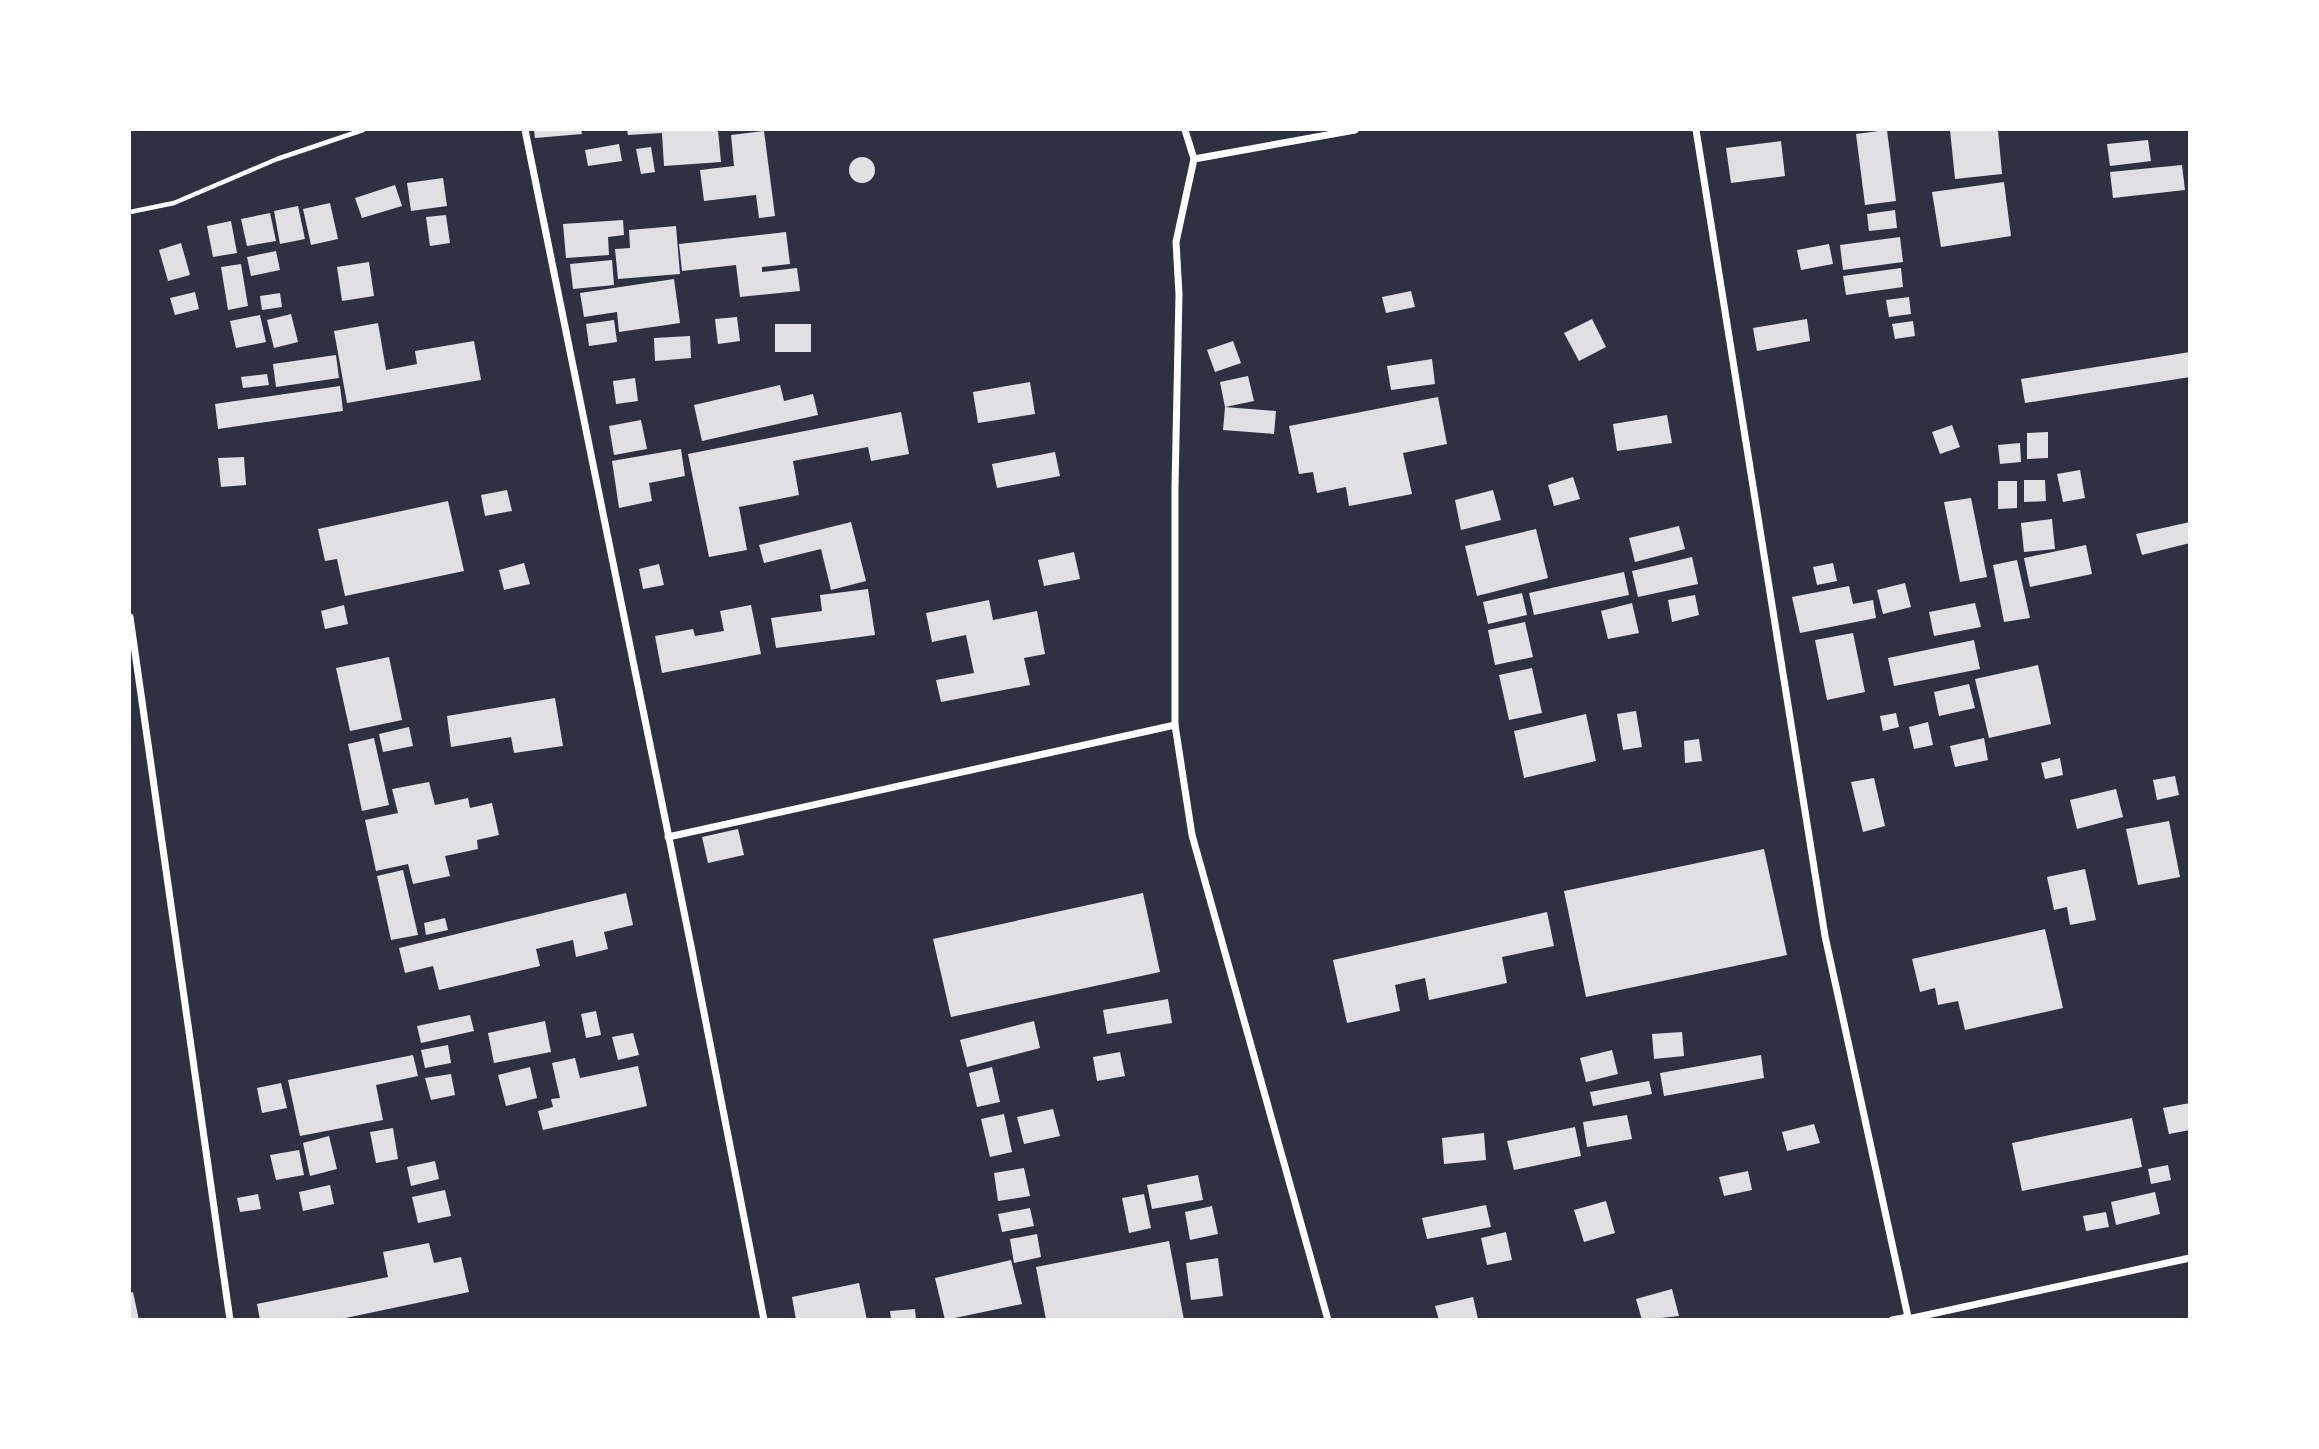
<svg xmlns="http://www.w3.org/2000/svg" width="2319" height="1449" font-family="'Source Sans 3',sans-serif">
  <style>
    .building { fill: #e0e0e3 }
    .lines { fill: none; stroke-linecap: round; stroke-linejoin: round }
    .path { stroke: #fff; stroke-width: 4.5 }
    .minor { stroke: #fff; stroke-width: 7 }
  </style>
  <rect width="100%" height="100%" fill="#2d3142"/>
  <!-- building -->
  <g class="building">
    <path d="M 534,130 L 581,130 L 582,134 L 535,138 Z"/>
    <path d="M 627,130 L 718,130 L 721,162 L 664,166 L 662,133 L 628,135 Z"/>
    <path d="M 1887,130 L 1896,201 L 1865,205 L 1856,134 Z"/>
    <path d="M 1950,130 L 1998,130 L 2002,174 L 1955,179 Z"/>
    <path d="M 764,131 L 775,216 L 759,218 L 756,195 L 704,201 L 700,170 L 734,166 L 731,135 Z"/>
    <path d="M 2148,140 L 2151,161 L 2110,166 L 2107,144 Z"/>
    <path d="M 1781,141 L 1785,176 L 1731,183 L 1726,148 Z"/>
    <path d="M 619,144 L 622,161 L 588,166 L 585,150 Z"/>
    <path d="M 651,147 L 655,172 L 641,174 L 636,149 Z"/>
    <circle cx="862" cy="170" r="13"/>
    <path d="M 2182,165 L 2185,190 L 2113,198 L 2110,172 Z"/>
    <path d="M 443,178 L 447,206 L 411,211 L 407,183 Z"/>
    <path d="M 2004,182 L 2011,236 L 1941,247 L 1932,192 Z"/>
    <path d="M 395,185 L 402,206 L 362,218 L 355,198 Z"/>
    <path d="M 330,203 L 338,239 L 311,245 L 303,209 Z"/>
    <path d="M 298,206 L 305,239 L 280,244 L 274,211 Z"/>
    <path d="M 1895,210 L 1897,228 L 1869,231 L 1867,214 Z"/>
    <path d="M 270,213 L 276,241 L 247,246 L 241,219 Z"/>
    <path d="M 446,215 L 450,243 L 430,246 L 426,217 Z"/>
    <path d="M 623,220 L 624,235 L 608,237 L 609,255 L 566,258 L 563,224 Z"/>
    <path d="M 231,221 L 237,253 L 213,257 L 207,226 Z"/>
    <path d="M 676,226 L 680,274 L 618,279 L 615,249 L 630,248 L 629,230 Z"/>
    <path d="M 786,232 L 790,264 L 762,267 L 762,272 L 797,268 L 800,291 L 740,297 L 736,265 L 682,271 L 679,244 Z"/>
    <path d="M 1900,237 L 1903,262 L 1843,270 L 1840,245 Z"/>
    <path d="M 181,243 L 190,275 L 168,281 L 159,250 Z"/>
    <path d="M 1829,244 L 1833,264 L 1801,270 L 1797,250 Z"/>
    <path d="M 276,251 L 280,270 L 251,276 L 247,257 Z"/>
    <path d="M 612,260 L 614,285 L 573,289 L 570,264 Z"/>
    <path d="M 369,262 L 374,296 L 342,301 L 337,267 Z"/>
    <path d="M 241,264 L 248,306 L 228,310 L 221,267 Z"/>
    <path d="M 1901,268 L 1903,287 L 1846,295 L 1843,276 Z"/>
    <path d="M 674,279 L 680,323 L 619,332 L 617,312 L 584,317 L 580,293 Z"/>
    <path d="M 1411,291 L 1415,307 L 1386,313 L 1382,297 Z"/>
    <path d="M 195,292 L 199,309 L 175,315 L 170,298 Z"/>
    <path d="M 280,293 L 282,307 L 262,310 L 260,296 Z"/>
    <path d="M 1909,297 L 1911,314 L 1889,317 L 1886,300 Z"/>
    <path d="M 291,314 L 298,342 L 274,348 L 267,320 Z"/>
    <path d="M 260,315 L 266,342 L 236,348 L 230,321 Z"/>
    <path d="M 737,317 L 740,341 L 718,344 L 715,319 Z"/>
    <path d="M 1592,319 L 1606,347 L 1579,361 L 1564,333 Z"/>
    <path d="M 1807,319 L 1810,341 L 1757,351 L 1753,328 Z"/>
    <path d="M 614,320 L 617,342 L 589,346 L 586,324 Z"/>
    <path d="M 1913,321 L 1915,336 L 1895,339 L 1892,324 Z"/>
    <path d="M 378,323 L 386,370 L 417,364 L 415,351 L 474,341 L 481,380 L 347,403 L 334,331 Z"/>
    <rect x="775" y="324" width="36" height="28"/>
    <path d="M 690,336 L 691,358 L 655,361 L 654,338 Z"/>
    <path d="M 1233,341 L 1241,363 L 1215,372 L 1207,350 Z"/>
    <path d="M 2190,352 L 2190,377 L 2025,403 L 2021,379 Z"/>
    <path d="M 336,355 L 339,378 L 276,387 L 273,364 Z"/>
    <path d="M 1432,359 L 1435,384 L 1391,390 L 1387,366 Z"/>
    <path d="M 267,374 L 269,385 L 243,388 L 241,377 Z"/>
    <path d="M 1248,376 L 1254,401 L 1225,407 L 1220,382 Z"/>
    <path d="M 635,378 L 638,401 L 616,404 L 613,381 Z"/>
    <path d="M 1030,382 L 1035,414 L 978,423 L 973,392 Z"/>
    <path d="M 780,385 L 784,401 L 813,394 L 818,415 L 702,441 L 694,405 Z"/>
    <path d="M 340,386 L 343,411 L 218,429 L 215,404 Z"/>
    <path d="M 1438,397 L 1447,444 L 1403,453 L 1412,494 L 1349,506 L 1346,487 L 1317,493 L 1313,472 L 1299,474 L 1289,426 Z"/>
    <path d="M 1225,407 L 1276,411 L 1274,434 L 1223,430 Z"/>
    <path d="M 901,412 L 909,454 L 871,461 L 868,447 L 793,461 L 799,495 L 739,507 L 747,550 L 709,557 L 688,454 Z"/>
    <path d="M 1667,415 L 1672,443 L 1617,451 L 1613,424 Z"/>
    <path d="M 641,420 L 647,449 L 614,455 L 609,426 Z"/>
    <path d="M 1952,425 L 1960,447 L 1940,454 L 1932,432 Z"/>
    <path d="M 2048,432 L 2048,458 L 2027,459 L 2027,433 Z"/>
    <path d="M 2020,443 L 2021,462 L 2000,464 L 1998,445 Z"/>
    <path d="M 681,449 L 685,476 L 649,483 L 652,501 L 619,508 L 612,461 Z"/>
    <path d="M 1055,452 L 1060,476 L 997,488 L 992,464 Z"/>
    <path d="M 244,457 L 246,485 L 221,487 L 218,458 Z"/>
    <path d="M 2080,470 L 2085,498 L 2063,502 L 2057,474 Z"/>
    <path d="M 1573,477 L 1580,499 L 1554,506 L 1548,485 Z"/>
    <path d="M 2024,480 L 2045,480 L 2046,501 L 2024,502 Z"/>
    <path d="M 1998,481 L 2017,481 L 2017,508 L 1998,509 Z"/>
    <path d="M 507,490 L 512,511 L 485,516 L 481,495 Z"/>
    <path d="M 1493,490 L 1501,520 L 1461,530 L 1455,500 Z"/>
    <path d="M 1971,498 L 1987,577 L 1960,582 L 1944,502 Z"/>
    <path d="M 448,501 L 464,571 L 345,596 L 337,559 L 325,561 L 318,529 Z"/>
    <path d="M 2052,519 L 2055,549 L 2024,552 L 2021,523 Z"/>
    <path d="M 851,522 L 866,581 L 831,590 L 821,549 L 764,563 L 759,545 Z"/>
    <path d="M 2190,522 L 2190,543 L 2142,555 L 2136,534 Z"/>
    <path d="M 1679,526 L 1685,549 L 1635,562 L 1629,538 Z"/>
    <path d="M 1536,529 L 1548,578 L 1477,596 L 1465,546 Z"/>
    <path d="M 2086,545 L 2092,574 L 2030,587 L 2024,558 Z"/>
    <path d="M 1074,552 L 1080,579 L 1044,586 L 1038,560 Z"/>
    <path d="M 1692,557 L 1698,584 L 1638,597 L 1632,571 Z"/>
    <path d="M 2017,560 L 2030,618 L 2004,622 L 1993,565 Z"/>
    <path d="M 524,563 L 530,584 L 504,590 L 499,570 Z"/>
    <path d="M 1833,563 L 1837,581 L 1817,585 L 1813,567 Z"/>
    <path d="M 659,564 L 664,585 L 643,589 L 639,569 Z"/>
    <path d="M 1624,572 L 1629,595 L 1534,615 L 1529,593 Z"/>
    <path d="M 1905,583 L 1911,607 L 1883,614 L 1877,590 Z"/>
    <path d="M 1849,586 L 1853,604 L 1873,600 L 1876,618 L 1800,633 L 1792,597 Z"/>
    <path d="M 868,589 L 875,635 L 776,648 L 771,618 L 822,611 L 820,595 Z"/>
    <path d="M 1522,593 L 1527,615 L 1488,624 L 1483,602 Z"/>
    <path d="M 1695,595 L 1699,615 L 1672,622 L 1668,600 Z"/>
    <path d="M 989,600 L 993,620 L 1037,611 L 1045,654 L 1024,658 L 1030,685 L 941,702 L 936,680 L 974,673 L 966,635 L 932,642 L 926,613 Z"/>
    <path d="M 1632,603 L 1639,633 L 1608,639 L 1601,611 Z"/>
    <path d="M 1975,603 L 1981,627 L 1934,636 L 1929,612 Z"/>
    <path d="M 344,605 L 348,624 L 325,629 L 321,611 Z"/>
    <path d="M 751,605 L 761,654 L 662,673 L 655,636 L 693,629 L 695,636 L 724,631 L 720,611 Z"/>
    <path d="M 1525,622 L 1533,657 L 1495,665 L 1488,630 Z"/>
    <path d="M 1853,633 L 1865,692 L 1827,700 L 1815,640 Z"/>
    <path d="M 1974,640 L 1980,669 L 1894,686 L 1888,658 Z"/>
    <path d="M 389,657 L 402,720 L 350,731 L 336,668 Z"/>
    <path d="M 2038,665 L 2051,724 L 1989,738 L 1975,679 Z"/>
    <path d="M 1532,668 L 1542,713 L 1509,720 L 1499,675 Z"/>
    <path d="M 1969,684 L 1975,708 L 1939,716 L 1934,692 Z"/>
    <path d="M 555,698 L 563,746 L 514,753 L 511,737 L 451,747 L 447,716 Z"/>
    <path d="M 1636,711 L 1642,747 L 1623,750 L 1617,714 Z"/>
    <path d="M 1896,713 L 1899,727 L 1883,731 L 1880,716 Z"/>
    <path d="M 1586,714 L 1596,761 L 1524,778 L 1514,731 Z"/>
    <path d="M 1928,722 L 1933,745 L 1914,749 L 1909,727 Z"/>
    <path d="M 409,727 L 413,746 L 383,752 L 379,734 Z"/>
    <path d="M 374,738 L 389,805 L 362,811 L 348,744 Z"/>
    <path d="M 1984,738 L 1988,760 L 1955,767 L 1950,746 Z"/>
    <path d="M 1699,739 L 1702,761 L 1685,763 L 1684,741 Z"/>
    <path d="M 2060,758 L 2063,775 L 2045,779 L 2041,763 Z"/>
    <path d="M 2175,776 L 2179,795 L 2157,800 L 2153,780 Z"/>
    <path d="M 1874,778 L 1885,826 L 1863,832 L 1851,782 Z"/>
    <path d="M 429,782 L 435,805 L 468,798 L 470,808 L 492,803 L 499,835 L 477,840 L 478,849 L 445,856 L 450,876 L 413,884 L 408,864 L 376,871 L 365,820 L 398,813 L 392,789 Z"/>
    <path d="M 2116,789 L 2123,817 L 2077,829 L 2070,800 Z"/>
    <path d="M 2169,821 L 2180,877 L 2138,885 L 2126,829 Z"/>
    <path d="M 738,829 L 744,855 L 708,863 L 702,837 Z"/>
    <path d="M 1764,849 L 1787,955 L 1586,997 L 1564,891 Z"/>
    <path d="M 2085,869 L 2096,920 L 2070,925 L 2067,907 L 2054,910 L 2047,877 Z"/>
    <path d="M 403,870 L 418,935 L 391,940 L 377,876 Z"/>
    <path d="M 626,893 L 633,925 L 604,932 L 608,949 L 576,957 L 573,940 L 536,949 L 540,966 L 439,990 L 433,966 L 405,973 L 399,948 Z"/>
    <path d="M 1143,893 L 1160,972 L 951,1017 L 933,939 Z"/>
    <path d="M 1547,912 L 1554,946 L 1502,957 L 1507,983 L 1429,1000 L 1425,978 L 1395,985 L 1400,1011 L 1347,1023 L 1333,960 Z"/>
    <path d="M 445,918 L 448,930 L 426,935 L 424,923 Z"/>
    <path d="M 2045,929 L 2063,1008 L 1965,1030 L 1958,1001 L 1938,1005 L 1935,988 L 1920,992 L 1912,959 Z"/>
    <path d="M 1168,999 L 1172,1023 L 1107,1034 L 1103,1010 Z"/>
    <path d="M 596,1011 L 601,1035 L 586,1038 L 581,1014 Z"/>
    <path d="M 470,1015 L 474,1031 L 421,1043 L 417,1026 Z"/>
    <path d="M 545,1021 L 551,1052 L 494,1063 L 488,1033 Z"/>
    <path d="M 1034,1021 L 1040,1048 L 967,1067 L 960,1040 Z"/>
    <path d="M 1682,1032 L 1684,1056 L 1654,1059 L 1652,1034 Z"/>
    <path d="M 633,1033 L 639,1055 L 618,1060 L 612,1037 Z"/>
    <path d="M 448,1045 L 451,1063 L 425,1068 L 421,1050 Z"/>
    <path d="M 1612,1050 L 1618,1074 L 1586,1082 L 1580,1058 Z"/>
    <path d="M 1120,1052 L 1125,1076 L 1097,1081 L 1093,1057 Z"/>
    <path d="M 413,1055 L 418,1076 L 376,1085 L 383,1120 L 300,1136 L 288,1080 Z"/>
    <path d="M 1761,1055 L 1764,1078 L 1664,1096 L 1660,1073 Z"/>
    <path d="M 575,1058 L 580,1078 L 638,1066 L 647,1106 L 543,1130 L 538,1111 L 553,1107 L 551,1099 L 560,1098 L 552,1063 Z"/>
    <path d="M 530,1067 L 537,1098 L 506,1106 L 498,1075 Z"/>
    <path d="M 992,1067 L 1000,1102 L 977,1107 L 969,1073 Z"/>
    <path d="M 451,1074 L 455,1095 L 431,1100 L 425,1078 Z"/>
    <path d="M 1649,1081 L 1652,1094 L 1593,1106 L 1590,1092 Z"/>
    <path d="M 281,1083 L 287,1108 L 262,1113 L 257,1088 Z"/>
    <path d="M 2190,1103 L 2190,1130 L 2169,1134 L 2163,1108 Z"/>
    <path d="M 1053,1109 L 1060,1136 L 1024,1144 L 1017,1117 Z"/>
    <path d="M 1004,1114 L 1012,1152 L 990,1157 L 981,1119 Z"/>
    <path d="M 1627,1115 L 1632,1139 L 1587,1147 L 1583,1122 Z"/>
    <path d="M 2132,1118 L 2142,1167 L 2022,1191 L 2012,1143 Z"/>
    <path d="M 1814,1124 L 1820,1143 L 1787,1151 L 1782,1132 Z"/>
    <path d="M 1575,1127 L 1581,1156 L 1514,1170 L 1507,1141 Z"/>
    <path d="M 393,1128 L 398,1159 L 376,1163 L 370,1132 Z"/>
    <path d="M 1484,1133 L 1486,1160 L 1444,1164 L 1442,1138 Z"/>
    <path d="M 329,1136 L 337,1169 L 310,1176 L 303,1143 Z"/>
    <path d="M 299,1150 L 304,1175 L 276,1180 L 270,1155 Z"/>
    <path d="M 435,1161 L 439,1179 L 411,1186 L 407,1167 Z"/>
    <path d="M 2168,1165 L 2171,1180 L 2151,1184 L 2148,1169 Z"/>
    <path d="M 1024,1168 L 1030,1196 L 998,1201 L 994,1173 Z"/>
    <path d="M 1748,1171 L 1752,1190 L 1724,1196 L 1719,1177 Z"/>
    <path d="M 1198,1175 L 1203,1200 L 1152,1209 L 1147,1185 Z"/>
    <path d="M 330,1185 L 334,1204 L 303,1211 L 299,1192 Z"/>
    <path d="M 445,1190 L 451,1216 L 418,1223 L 412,1197 Z"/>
    <path d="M 2155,1192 L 2160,1214 L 2116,1225 L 2111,1202 Z"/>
    <path d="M 258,1194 L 261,1209 L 240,1212 L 237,1198 Z"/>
    <path d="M 1144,1194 L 1151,1228 L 1129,1233 L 1122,1198 Z"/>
    <path d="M 1606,1201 L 1615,1233 L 1584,1242 L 1574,1210 Z"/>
    <path d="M 1486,1205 L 1491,1227 L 1427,1239 L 1422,1218 Z"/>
    <path d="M 1212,1206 L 1218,1234 L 1190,1240 L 1185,1212 Z"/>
    <path d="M 1030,1208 L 1034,1226 L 1002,1232 L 998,1214 Z"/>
    <path d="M 2106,1212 L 2109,1227 L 2086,1231 L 2083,1216 Z"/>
    <path d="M 1506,1232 L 1512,1260 L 1487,1265 L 1481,1238 Z"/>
    <path d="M 1037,1234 L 1041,1257 L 1014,1263 L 1010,1239 Z"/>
    <path d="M 1169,1241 L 1184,1320 L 1046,1320 L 1036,1267 Z"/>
    <path d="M 429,1243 L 434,1263 L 461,1257 L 469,1292 L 336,1320 L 260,1320 L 257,1304 L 388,1277 L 383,1252 Z"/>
    <path d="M 1218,1258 L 1223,1296 L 1191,1300 L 1186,1263 Z"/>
    <path d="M 1011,1260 L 1022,1304 L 945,1320 L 935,1278 Z"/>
    <path d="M 859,1283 L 867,1320 L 796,1320 L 792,1297 Z"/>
    <path d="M 1672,1289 L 1679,1316 L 1642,1320 L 1636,1299 Z"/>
    <path d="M 133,1292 L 139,1320 L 130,1320 L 130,1293 Z"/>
    <path d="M 1473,1297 L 1478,1319 L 1439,1320 L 1435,1306 Z"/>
    <path d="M 915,1309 L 916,1320 L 891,1320 L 890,1311 Z"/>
  </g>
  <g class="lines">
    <!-- path -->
    <path class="path" d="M 130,212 L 174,203 L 277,159 L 363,130"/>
    <!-- minor -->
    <g class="minor">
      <path d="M 525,130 L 691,946 L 764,1320"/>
      <path d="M 1185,130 L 1194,159 L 1176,242 L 1179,294 L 1175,487 L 1175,725 L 1192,835 L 1328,1320"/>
      <path d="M 1696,130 L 1825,936 L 1908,1317 L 1892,1320"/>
      <path d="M 1194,159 L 1355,130"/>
      <path d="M 130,617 L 230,1320"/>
      <path d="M 668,837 L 1175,725"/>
      <path d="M 1908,1319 L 2190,1258"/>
    </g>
  </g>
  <!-- border -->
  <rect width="2319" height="1449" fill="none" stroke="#ffffff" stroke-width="262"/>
</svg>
